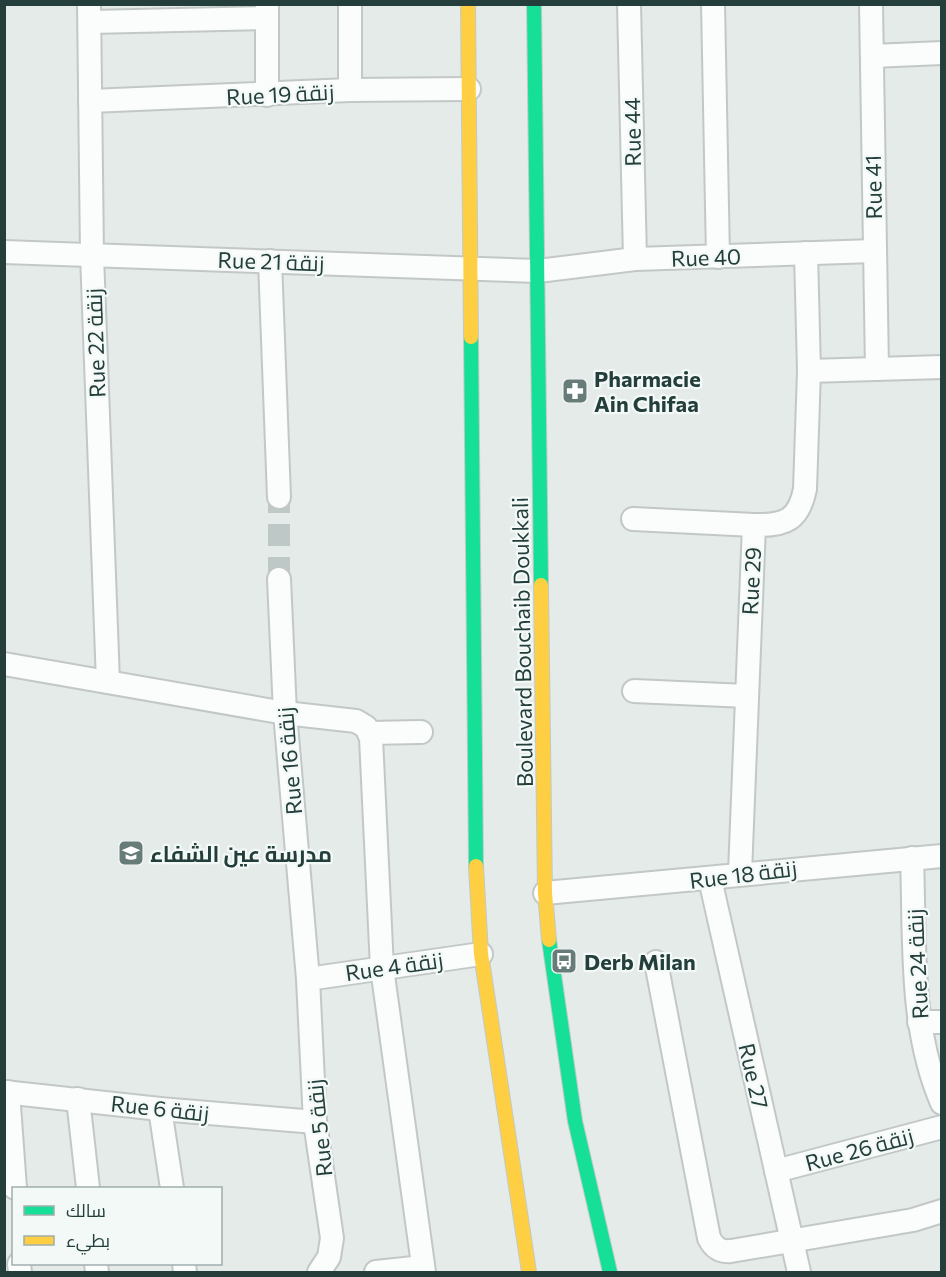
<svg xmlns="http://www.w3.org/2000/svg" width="946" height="1277" font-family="Commissioner,Cairo,sans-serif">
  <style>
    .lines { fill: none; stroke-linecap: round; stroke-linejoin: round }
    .street-tunnel { stroke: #bec8c6; stroke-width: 22; stroke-dasharray: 22 11; stroke-linecap: butt }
    .street-casing { stroke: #c2c8c6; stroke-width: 26 }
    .fast-casing { stroke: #c1cac8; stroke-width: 16 }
    .slow-casing { stroke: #c1cac8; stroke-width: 16 }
    .street { stroke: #fbfcfc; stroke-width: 22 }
    .fast { stroke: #16e098; stroke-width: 14 }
    .slow { stroke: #ffcf43; stroke-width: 14 }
    .labels { text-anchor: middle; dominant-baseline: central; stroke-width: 4.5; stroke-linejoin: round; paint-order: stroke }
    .street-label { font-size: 22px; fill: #233e3b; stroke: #f3f9f7 }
    .poi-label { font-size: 22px; font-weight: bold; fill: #233e3b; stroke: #f3f9f7; text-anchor: start }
  </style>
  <rect width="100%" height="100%" fill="#e5ebe9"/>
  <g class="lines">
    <!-- street-tunnel -->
    <path class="street-tunnel" d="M 279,579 L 279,497"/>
    <!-- street casing -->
    <g class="street-casing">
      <g id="street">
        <path d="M 89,4 L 92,255 L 108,682"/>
        <path d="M 629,4 L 635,259"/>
        <path d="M 713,4 L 718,257"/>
        <path d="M 871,4 L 877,369"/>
        <path d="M 90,22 L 267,18"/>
        <path d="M 872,56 L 942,53"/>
        <path d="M 350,90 L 350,4"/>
        <path d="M 267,95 L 267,4"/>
        <path d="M 90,101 L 350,90 L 469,89"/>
        <path d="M 4,252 L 538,271 L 635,259 L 874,251"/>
        <path d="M 270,261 L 279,497"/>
        <path d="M 809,371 L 942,367"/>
        <path d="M 633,519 L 754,525"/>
        <path d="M 279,579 L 285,713 L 308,979 L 315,1122 L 332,1238 L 329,1257 L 319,1272"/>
        <path d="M 4,664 L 285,713 L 356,721 L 366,727 L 371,738 L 382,968 L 424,1272"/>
        <path d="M 634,691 L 747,696"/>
        <path d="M 369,733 L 421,732"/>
        <path d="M 912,858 C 915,940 909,1027 942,1103"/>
        <path d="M 740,873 L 754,525 C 785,526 799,520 805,489 L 809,371 L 806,253"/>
        <path d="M 710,879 L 799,1272"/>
        <path d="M 545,893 L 942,856"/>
        <path d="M 656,962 L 709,1238 C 714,1248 721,1252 731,1251 L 913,1220 L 942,1211"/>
        <path d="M 308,979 L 481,954"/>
        <path d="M 919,1022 L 942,1022"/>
        <path d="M 4,1092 L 160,1109 L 315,1122"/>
        <path d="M 8,1092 L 15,1188"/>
        <path d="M 78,1099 L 88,1188"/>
        <path d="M 160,1109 L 172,1188"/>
        <path d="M 776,1171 L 942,1127"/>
        <path d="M 19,1264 L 20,1272"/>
        <path d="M 96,1264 L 97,1272"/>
        <path d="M 184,1264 L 185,1272"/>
        <path d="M 376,1272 L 423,1267"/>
      </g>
    </g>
    <!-- fast casing -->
    <g class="fast-casing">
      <g id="fast">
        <path d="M 534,4 L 541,585"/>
        <path d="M 471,337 L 476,866"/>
        <path d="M 549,940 L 575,1121 L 610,1272"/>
      </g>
    </g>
    <!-- slow casing -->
    <g class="slow-casing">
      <g id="slow">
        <path d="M 468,4 L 471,337"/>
        <path d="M 541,585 L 545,893 L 549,940"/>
        <path d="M 476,866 L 481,954 L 529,1272"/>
      </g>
    </g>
    <!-- street -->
    <use href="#street" class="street"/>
    <!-- fast -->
    <use href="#fast" class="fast"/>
    <!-- slow -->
    <use href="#slow" class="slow"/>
  </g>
  <!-- icons -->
  <defs>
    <g id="pharmacy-square" transform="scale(1.35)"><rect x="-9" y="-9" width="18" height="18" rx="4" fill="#677b78" stroke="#f3f9f7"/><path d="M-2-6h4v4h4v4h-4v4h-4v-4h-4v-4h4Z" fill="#fff"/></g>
    <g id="school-square" transform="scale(1.35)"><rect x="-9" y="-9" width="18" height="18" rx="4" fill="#677b78" stroke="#f3f9f7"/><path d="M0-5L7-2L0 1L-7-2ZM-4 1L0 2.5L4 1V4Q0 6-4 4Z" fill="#fff"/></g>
    <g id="bus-square" transform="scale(1.35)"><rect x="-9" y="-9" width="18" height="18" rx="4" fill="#677b78" stroke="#f3f9f7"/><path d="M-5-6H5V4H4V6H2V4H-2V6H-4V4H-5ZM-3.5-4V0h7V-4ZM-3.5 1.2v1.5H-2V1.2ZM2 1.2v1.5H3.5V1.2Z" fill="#fff"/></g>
  </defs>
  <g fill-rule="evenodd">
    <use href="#pharmacy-square" x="575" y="391"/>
    <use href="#school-square" x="131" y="853"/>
    <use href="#bus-square" x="564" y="961"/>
  </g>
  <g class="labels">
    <!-- street labels -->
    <g class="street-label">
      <text transform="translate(280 94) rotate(-3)">Rue 19 زنقة</text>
      <text transform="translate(632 132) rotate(-91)">Rue 44</text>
      <text transform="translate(873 187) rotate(-91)">Rue 41</text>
      <text transform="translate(706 257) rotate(-2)">Rue 40</text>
      <text transform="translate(271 261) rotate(2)">Rue 21 زنقة</text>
      <text transform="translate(95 343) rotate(-92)">Rue 22 زنقة</text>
      <text transform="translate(751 581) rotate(-87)">Rue 29</text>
      <text transform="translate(522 642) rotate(-91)">Boulevard Bouchaib Doukkali</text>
      <text transform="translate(289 761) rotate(-95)">Rue 16 زنقة</text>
      <text transform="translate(743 874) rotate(-7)">Rue 18 زنقة</text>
      <text transform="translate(917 964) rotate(-93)">Rue 24 زنقة</text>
      <text transform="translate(394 966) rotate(-8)">Rue 4 زنقة</text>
      <text transform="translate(754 1076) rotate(77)">Rue 27</text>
      <text transform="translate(160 1108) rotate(6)">Rue 6 زنقة</text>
      <text transform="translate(319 1128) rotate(-96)">Rue 5 زنقة</text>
      <text transform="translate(859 1149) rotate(-15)">Rue 26 زنقة</text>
    </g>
    <!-- poi labels -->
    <g class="poi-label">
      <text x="594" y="378">Pharmacie<tspan x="594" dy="25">Ain Chifaa</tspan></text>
      <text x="150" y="853">مدرسة عين الشفاء</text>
      <text x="584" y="961">Derb Milan</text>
    </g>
  </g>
  <!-- border -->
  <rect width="946" height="1277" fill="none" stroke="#233e3b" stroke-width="12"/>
  <!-- legend -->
  <rect x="12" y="1187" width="210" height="78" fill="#f3f9f7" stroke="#a0aeac" stroke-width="1.5"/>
  <rect x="24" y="1206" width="30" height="9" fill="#16e098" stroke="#a0aeac" stroke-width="1.5"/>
  <text x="66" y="1217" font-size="18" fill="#233e3b">سالك</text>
  <rect x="24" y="1236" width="30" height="9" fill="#ffcf43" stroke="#a0aeac" stroke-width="1.5"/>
  <text x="66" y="1247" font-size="18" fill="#233e3b">بطيء</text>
</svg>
